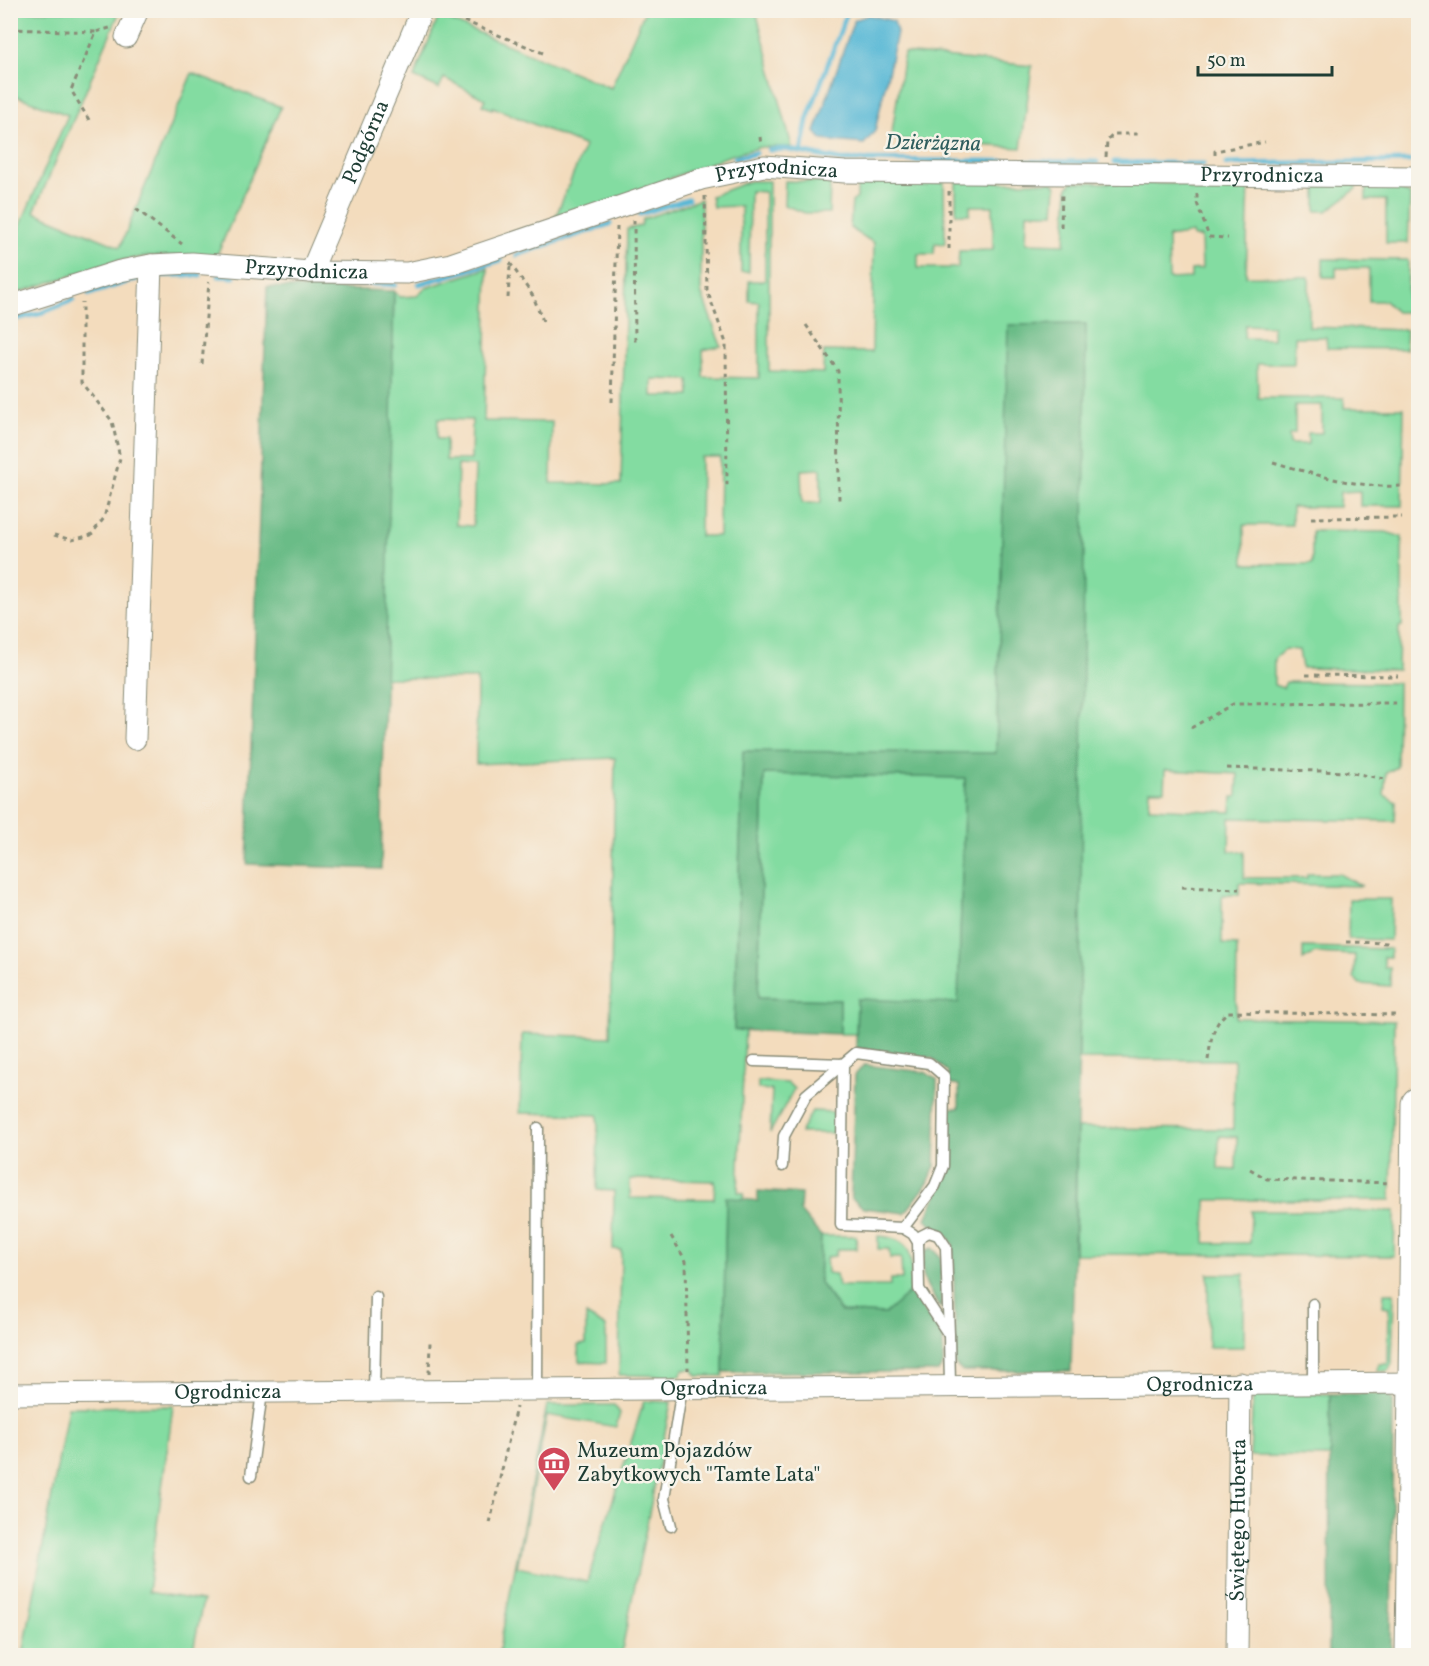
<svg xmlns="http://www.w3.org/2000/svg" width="1429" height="1666" font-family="Vollkorn,serif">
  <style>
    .green { fill: #83dca1; stroke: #518c6a; stroke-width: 1.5; fill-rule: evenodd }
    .forest { fill: #6abc87; stroke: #447c5e; stroke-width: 1.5 }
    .water { fill: #57b8d6; stroke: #3b7a85; stroke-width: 1.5 }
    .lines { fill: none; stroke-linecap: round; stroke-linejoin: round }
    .stream { stroke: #57b8d6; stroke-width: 5 }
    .service-casing { stroke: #898c78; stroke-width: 13 }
    .minor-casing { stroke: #898c78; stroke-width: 23 }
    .primary-casing { stroke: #898c78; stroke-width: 35 }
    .path { stroke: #898c78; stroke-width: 3; stroke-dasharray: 4.5 4.5; stroke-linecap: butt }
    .service { stroke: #fff; stroke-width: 10 }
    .minor { stroke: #fff; stroke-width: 21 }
    .primary { stroke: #fff; stroke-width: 33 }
    .labels { text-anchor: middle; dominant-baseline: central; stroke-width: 5; stroke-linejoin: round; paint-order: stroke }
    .street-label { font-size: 21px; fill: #1f3d34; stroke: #f7f3e8 }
    .poi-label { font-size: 21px; fill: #1f3d34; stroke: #f7f3e8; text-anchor: start }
    .water-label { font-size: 22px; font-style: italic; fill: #2d5c5c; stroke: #f7f3e8 }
  </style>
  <rect width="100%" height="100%" fill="#f7f3e8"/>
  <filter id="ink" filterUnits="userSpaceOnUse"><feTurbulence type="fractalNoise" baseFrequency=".0167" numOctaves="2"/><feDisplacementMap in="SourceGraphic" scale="12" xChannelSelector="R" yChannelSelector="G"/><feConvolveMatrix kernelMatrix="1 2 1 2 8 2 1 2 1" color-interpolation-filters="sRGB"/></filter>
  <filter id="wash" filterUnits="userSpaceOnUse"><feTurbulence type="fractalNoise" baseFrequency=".008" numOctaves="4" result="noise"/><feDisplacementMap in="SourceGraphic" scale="24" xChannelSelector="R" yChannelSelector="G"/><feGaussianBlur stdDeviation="1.35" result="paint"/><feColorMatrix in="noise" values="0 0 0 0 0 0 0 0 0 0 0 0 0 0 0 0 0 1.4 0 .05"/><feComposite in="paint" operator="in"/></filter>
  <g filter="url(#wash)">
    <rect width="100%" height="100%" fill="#f3dcbd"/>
    <!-- green -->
    <g class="green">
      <path d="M 11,11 L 120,11 L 34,212 L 120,247 L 192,73 L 281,107 L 216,257 L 150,256 L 116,261 L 11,295 L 11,247 L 68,115 L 11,94 Z"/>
      <path d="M 645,11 L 756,11 L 792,147 L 761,147 L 731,155 L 553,223 L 585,146 L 493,107 L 492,109 L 482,105 L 485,99 L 444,78 L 439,88 L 414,77 L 439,16 L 611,88 Z"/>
      <path d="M 904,53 L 1032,66 L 1021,148 L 891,139 Z"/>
      <path d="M 750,181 L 769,181 L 769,371 L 823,373 L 824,351 L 872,352 L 874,243 L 850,228 L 852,202 L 857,198 L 857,186 L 861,182 L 944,182 L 945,244 L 935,243 L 934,254 L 918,254 L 918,268 L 958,268 L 959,251 L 993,250 L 993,206 L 970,206 L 970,214 L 956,214 L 956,182 L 1052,182 L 1056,186 L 1054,213 L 1027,213 L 1026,243 L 1065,244 L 1068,187 L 1072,182 L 1184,184 L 1191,190 L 1203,190 L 1210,183 L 1249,183 L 1246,276 L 1309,277 L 1309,327 L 1406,330 L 1406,349 L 1327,348 L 1326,337 L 1295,337 L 1294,364 L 1257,364 L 1258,398 L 1344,398 L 1344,408 L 1404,408 L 1402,506 L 1360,506 L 1360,491 L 1340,492 L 1339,507 L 1292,507 L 1292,525 L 1244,525 L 1244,564 L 1312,564 L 1312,531 L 1386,532 L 1402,537 L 1402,626 L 1399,627 L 1398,670 L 1302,668 L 1299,650 L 1285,649 L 1274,659 L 1274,685 L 1283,688 L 1286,682 L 1398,683 L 1397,767 L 1386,773 L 1384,795 L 1396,802 L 1395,821 L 1230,818 L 1229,851 L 1244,852 L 1244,878 L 1307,878 L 1307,874 L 1340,874 L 1362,886 L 1239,883 L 1239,895 L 1222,895 L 1222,944 L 1237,945 L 1236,1018 L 1394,1021 L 1391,1200 L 1206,1200 L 1205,1243 L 1250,1243 L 1251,1211 L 1395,1211 L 1394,1256 L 1075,1254 L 1077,1128 L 1233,1129 L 1234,1060 L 1079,1059 L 1085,324 L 1009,325 L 996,753 L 743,752 L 734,1029 L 745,1030 L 738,1192 L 744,1193 L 743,1200 L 726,1198 L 723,1376 L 697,1376 L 692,1369 L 683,1370 L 680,1376 L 619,1375 L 621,1250 L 613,1249 L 614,1191 L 597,1190 L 598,1115 L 520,1113 L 522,1034 L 610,1037 L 615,758 L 476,764 L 477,679 L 384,678 L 394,291 L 400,297 L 417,296 L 426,288 L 488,268 L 484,421 L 552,422 L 551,483 L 621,484 L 627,229 L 641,226 L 643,219 L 701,199 L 701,292 L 721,346 L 703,350 L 703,377 L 759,378 L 759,302 L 749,301 L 749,281 L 765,281 L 765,192 L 750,191 L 749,272 L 741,272 L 741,206 L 713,207 L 711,196 ZM 1192,233 L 1193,237 L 1201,237 L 1202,269 L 1191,270 L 1191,278 L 1169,279 L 1168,237 ZM 1245,325 L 1273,326 L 1273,339 L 1244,338 ZM 652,379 L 689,380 L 690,396 L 652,396 ZM 1295,405 L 1322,405 L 1322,433 L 1308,433 L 1308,444 L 1290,444 L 1289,434 L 1295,433 ZM 438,419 L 472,420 L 471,460 L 446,460 L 446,439 L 437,439 ZM 701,457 L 720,457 L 719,536 L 700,536 ZM 458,465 L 475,466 L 473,526 L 456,525 ZM 821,469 L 821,503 L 802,503 L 801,470 ZM 1165,770 L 1238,774 L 1237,797 L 1232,797 L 1231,812 L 1149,808 L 1150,790 L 1164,790 ZM 1219,1136 L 1237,1137 L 1236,1170 L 1218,1169 ZM 630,1179 L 715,1181 L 714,1199 L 630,1198 Z"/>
      <path d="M 785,181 L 830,182 L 829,213 L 805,213 L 784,205 Z"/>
      <path d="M 1316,184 L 1356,184 L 1356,189 L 1327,211 L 1316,211 Z"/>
      <path d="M 1366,184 L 1391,184 L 1410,195 L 1408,243 L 1386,243 L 1386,200 L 1366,200 Z"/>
      <path d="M 1323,259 L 1408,260 L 1407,312 L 1396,312 L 1385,301 L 1369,301 L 1369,268 L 1336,268 L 1336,277 L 1323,277 Z"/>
      <path d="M 764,774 L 965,778 L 958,1004 L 857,999 L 856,1034 L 840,1034 L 840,1000 L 758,998 Z"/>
      <path d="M 1349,899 L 1391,899 L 1390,940 L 1348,939 Z"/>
      <path d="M 1303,947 L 1390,949 L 1390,957 L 1384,957 L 1384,967 L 1390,967 L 1390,986 L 1360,984 L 1354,978 L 1355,955 L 1315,953 L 1303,960 Z"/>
      <path d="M 758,1081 L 788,1083 L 794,1089 L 770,1133 L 772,1090 L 758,1089 Z"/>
      <path d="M 812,1111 L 834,1112 L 834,1133 L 800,1133 Z"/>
      <path d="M 821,1236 L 856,1236 L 857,1249 L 837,1249 L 835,1256 L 826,1257 L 827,1273 L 836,1274 L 838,1286 L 890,1286 L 891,1279 L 902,1279 L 901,1258 L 890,1258 L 889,1249 L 878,1249 L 878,1236 C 918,1239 911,1260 910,1292 L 885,1314 L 842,1312 L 819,1282 Z"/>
      <rect x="1208" y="1274" width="36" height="73"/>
      <path d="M 1384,1293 L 1394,1293 L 1392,1364 L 1388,1371 L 1378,1371 L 1379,1364 L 1388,1364 L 1389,1307 L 1383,1306 Z"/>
      <path d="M 586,1315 L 606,1327 L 606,1363 L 579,1362 L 578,1345 L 586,1344 Z"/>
      <path d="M 1253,1394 L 1330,1394 L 1330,1457 L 1250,1456 Z"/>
      <path d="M 644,1401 L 671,1402 L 621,1655 L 498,1655 L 547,1405 L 614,1405 L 620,1413 L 616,1427 L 547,1415 L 517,1567 L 587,1582 Z"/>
      <path d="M 173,1406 L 148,1592 L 203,1601 L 192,1655 L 23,1655 L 68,1407 Z"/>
    </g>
    <!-- forest -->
    <g class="forest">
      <path d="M 267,287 L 394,291 L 381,869 L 247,864 Z"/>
      <path d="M 1086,324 L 1080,1001 L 1071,1371 L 962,1371 L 956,1366 L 953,1244 L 943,1230 L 931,1225 L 926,1219 L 948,1168 L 948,1108 L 959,1108 L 959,1085 L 949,1084 L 948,1072 L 932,1058 L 856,1048 L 857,999 L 958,1003 L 965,778 L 764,774 L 758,998 L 840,1000 L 840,1034 L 734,1030 L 743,751 L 996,753 L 1008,325 Z"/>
      <path d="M 864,1065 L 925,1072 L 937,1080 L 935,1166 L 928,1183 L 905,1213 L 864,1208 L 851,1198 L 855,1075 Z"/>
      <path d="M 758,1191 L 801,1194 L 800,1211 L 821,1236 L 819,1282 L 841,1312 L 885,1314 L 910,1292 L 943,1337 L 943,1365 L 938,1372 L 723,1372 L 726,1197 L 758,1201 Z"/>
      <path d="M 932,1248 L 941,1257 L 941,1308 C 928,1290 916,1273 926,1250 Z"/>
      <path d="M 1330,1394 L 1385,1394 L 1393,1400 L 1391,1655 L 1329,1656 Z"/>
    </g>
    <!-- water -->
    <path class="water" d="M 869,15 L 894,21 L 897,33 L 875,131 L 864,144 L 822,140 L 815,132 L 854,20 Z"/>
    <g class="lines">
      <!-- stream -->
      <g class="stream">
        <path d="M 769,150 L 785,149 L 841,160 L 1097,162"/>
        <path d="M 801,152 L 807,120 L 848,10"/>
        <path d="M 735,158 L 756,153"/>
        <path d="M 1114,162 L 1203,164"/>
        <path d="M 1226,164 L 1409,161"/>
        <path d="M 640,214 L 688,199"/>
        <path d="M 517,255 L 610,224"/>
        <path d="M 161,275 L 200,275"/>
        <path d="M 219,276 L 234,277"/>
        <path d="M 358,283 L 395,285"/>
        <path d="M 419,284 L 501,260"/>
        <path d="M 89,294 L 142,277"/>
        <path d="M 10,320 L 39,314 L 73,300"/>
      </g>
    </g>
  </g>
  <g filter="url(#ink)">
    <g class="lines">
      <!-- service casing -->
      <g class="service-casing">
        <g id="service">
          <path d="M 754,1061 L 843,1064 L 841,1225 L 903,1228 L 913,1234 L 918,1242 L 919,1289 L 949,1335 L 950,1385"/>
          <path d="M 782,1166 L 784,1136 L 806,1095 L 856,1053 L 929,1063 L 944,1076 L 943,1166 L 935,1186 L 903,1228"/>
          <path d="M 918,1242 L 921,1236 L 929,1232 L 938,1235 L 946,1247 L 949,1335"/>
          <path d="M 1313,1304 L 1313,1383"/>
          <path d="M 537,1389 L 538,1128"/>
          <path d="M 374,1392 L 376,1297"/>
          <path d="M 251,1476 L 262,1392"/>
          <path d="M 671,1526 L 664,1499 L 682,1388"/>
        </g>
      </g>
      <!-- minor casing -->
      <g class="minor-casing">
        <g id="minor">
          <path d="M 126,37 L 138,10"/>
          <path id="s1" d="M 311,272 L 422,10"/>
          <path id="s2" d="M 10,306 L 120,271 L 151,265 L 192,263 L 311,272 L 407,273 L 451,264 L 701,179 L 764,166 L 845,172 L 1418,177"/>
          <path d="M 135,739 L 151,265"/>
          <path id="s3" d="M 10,1394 L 1418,1383"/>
          <path id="s4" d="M 1237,1656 L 1240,1383"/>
        </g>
      </g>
      <!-- primary casing -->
      <g class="primary-casing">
        <path id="primary" d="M 1412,1656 L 1418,1104"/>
      </g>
      <!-- path -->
      <g class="path">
        <path d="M 439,11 L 543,53"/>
        <path d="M 10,29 L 96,32"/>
        <path d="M 89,120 L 71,90 L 96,32 L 110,28"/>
        <path d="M 760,137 L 761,146"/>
        <path d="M 1215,155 L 1215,151 L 1265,142"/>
        <path d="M 1106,157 L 1107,141 L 1114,134 L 1138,134"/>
        <path d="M 949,191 L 949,249"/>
        <path d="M 1197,194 L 1197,203 L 1209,237 L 1228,238"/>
        <path d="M 705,196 L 707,290 L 726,343 L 727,488"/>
        <path d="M 136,209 L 182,244"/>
        <path d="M 634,220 L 635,345"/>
        <path d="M 1061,227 L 1062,193"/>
        <path d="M 510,263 L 533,296 L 543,321"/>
        <path d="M 508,298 L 510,266"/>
        <path d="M 806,325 L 838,371 L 839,503"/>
        <path d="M 202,364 L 209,282"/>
        <path d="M 612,402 L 617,227"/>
        <path d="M 1273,462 C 1317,475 1356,488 1402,486"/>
        <path d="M 1311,518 L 1402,517"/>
        <path d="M 54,535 L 72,540 L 91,535 L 104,518 L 120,458 L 112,421 L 82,382 L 82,302"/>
        <path d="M 1306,675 L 1398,676"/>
        <path d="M 1191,728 L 1233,704 L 1398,703"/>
        <path d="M 1227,768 L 1348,772 L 1385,779"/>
        <path d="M 1182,887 L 1239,889"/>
        <path d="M 1346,942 L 1390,943"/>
        <path d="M 1208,1060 C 1211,1041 1212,1024 1228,1012 L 1395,1015"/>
        <path d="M 1250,1169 L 1267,1179 L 1391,1183"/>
        <path d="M 671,1236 L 686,1261 L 688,1370"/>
        <path d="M 429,1374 L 430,1342"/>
        <path d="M 490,1523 L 516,1407"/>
      </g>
      <!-- service -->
      <use href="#service" class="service"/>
      <!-- minor -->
      <use href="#minor" class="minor"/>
      <!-- primary -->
      <use href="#primary" class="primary"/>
    </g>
  </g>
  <!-- icons -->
  <defs>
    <g id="museum-pin" transform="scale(1.725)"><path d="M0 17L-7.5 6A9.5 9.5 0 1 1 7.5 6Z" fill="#d1495b" stroke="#f7f3e8"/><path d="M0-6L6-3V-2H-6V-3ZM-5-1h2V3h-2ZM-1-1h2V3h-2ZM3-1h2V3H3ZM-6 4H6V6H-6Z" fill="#fff"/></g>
  </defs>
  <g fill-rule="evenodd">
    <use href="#museum-pin" x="554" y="1463"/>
  </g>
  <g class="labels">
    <!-- street labels -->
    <g class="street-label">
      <text stroke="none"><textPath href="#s1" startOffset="141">Podgórna</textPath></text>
      <text stroke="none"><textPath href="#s2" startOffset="789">Przyrodnicza</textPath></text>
      <text stroke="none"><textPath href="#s2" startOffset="1275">Przyrodnicza</textPath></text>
      <text stroke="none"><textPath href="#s2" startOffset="303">Przyrodnicza</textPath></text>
      <text stroke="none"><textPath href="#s3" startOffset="1190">Ogrodnicza</textPath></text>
      <text stroke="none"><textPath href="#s3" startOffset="704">Ogrodnicza</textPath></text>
      <text stroke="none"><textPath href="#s3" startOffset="218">Ogrodnicza</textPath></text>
      <text stroke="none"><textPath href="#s4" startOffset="136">Świętego Huberta</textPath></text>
    </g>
    <!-- poi labels -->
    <g class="poi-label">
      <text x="577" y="1451">Muzeum Pojazdów<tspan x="577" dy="24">Zabytkowych "Tamte Lata"</tspan></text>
    </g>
    <!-- water labels -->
    <g class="water-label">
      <text transform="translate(933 144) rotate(1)">Dzierżązna</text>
    </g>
  </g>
  <!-- margin -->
  <rect width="1429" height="1666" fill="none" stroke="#f7f3e8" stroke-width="36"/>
  <!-- scale -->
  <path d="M1198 66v9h134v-9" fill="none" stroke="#1f3d34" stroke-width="3"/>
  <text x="1207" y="66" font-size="18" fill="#1f3d34" stroke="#f7f3e8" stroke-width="4.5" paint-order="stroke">50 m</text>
</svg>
